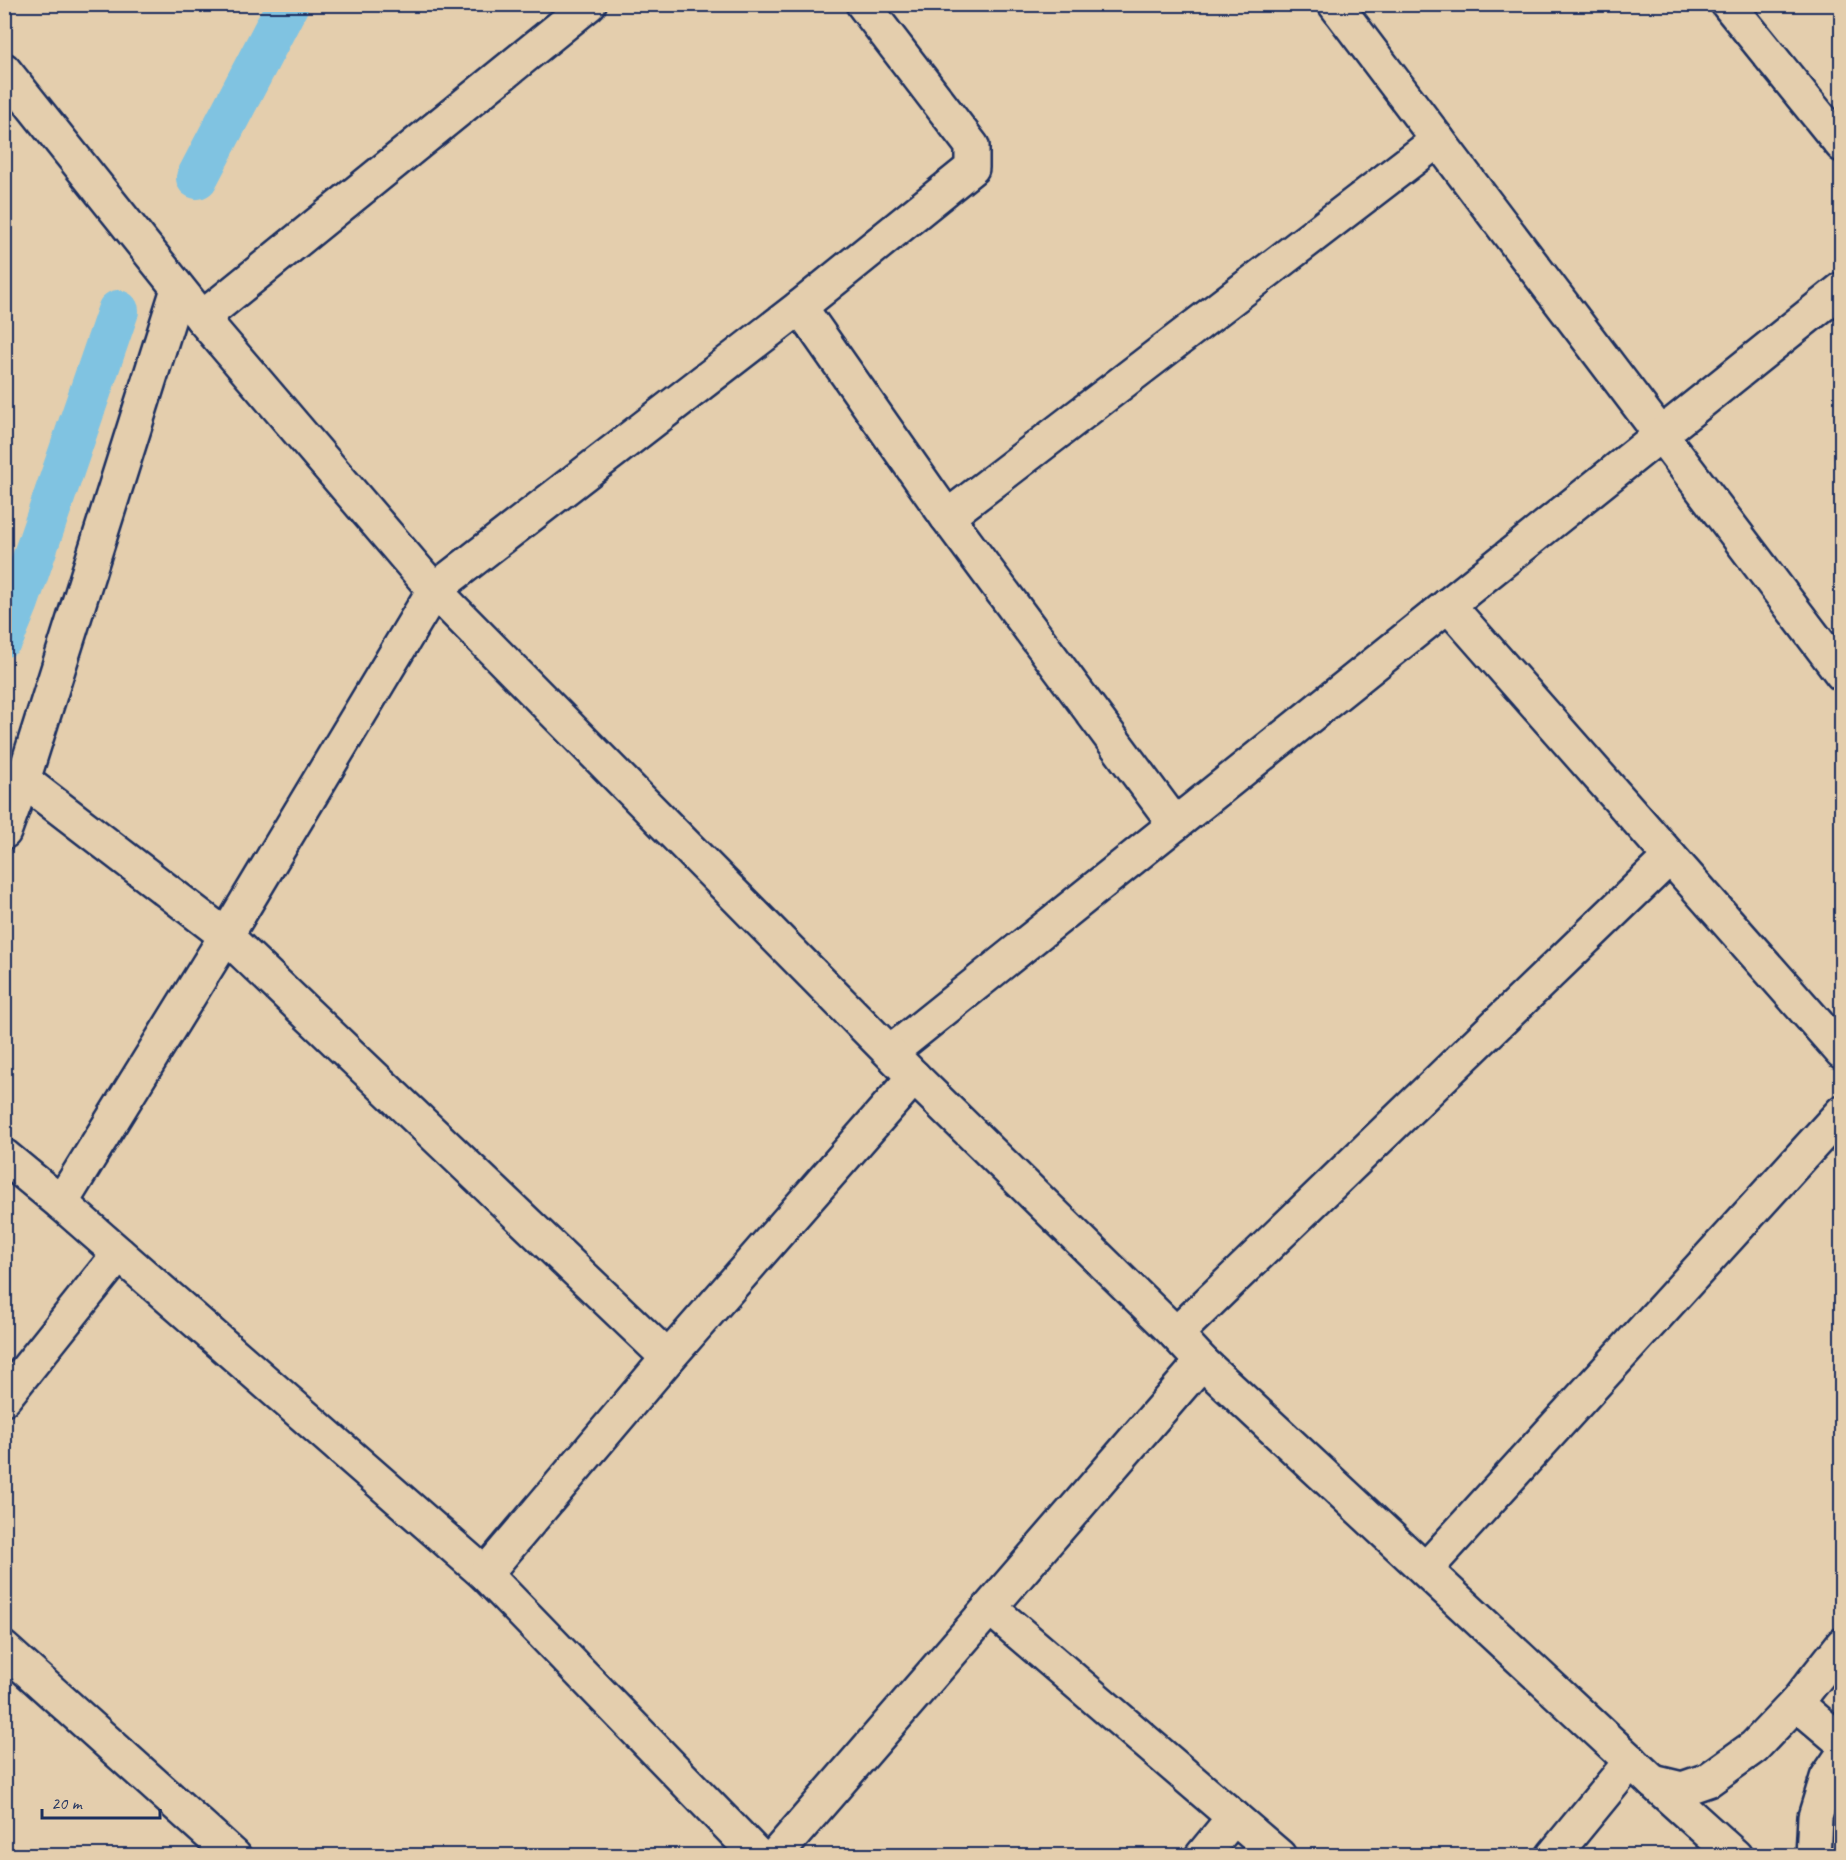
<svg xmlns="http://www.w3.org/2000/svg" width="1846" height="1860" font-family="Caveat,sans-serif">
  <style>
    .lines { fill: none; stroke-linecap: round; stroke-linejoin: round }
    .canal { stroke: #80c3e1; stroke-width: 42 }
    .street-casing { stroke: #1b2f5e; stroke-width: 38 }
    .secondary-casing { stroke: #1b2f5e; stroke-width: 38 }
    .street { stroke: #e4cead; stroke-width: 33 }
    .secondary { stroke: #e4cead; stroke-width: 33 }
  </style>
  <rect width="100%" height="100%" fill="#e4cead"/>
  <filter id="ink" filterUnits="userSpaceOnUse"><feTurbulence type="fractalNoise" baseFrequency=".0167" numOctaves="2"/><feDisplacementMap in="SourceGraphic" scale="12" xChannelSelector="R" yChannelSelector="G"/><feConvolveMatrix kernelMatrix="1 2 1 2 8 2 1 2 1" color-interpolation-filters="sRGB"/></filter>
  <g filter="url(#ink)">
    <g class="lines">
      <!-- canal -->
      <g class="canal">
        <path d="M 197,178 L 288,4"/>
        <path d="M 4,636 L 18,602 L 118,311"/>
      </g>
      <!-- street casing -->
      <g class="street-casing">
        <g id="street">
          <path d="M 1335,4 L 1842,674"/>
          <path d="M 1728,4 L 1842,145"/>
          <path d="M 800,307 L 947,517 L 1175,824"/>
          <path d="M 202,318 L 589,4"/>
          <path d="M 947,517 L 1438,140"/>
          <path d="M 1448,605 L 1842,1052"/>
          <path d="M 23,780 L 226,936 L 668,1358"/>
          <path d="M 4,832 L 23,780 L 178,289"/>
          <path d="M 891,1052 L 1842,289"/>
          <path d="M 4,1156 L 61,1203 L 485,1574 L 758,1856"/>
          <path d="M 61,1203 L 226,936 L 434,590 L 800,307 L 972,168 L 972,146 L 863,4"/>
          <path d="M 1176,1334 L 1670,857"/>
          <path d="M 4,1398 L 119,1254"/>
          <path d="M 1426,1569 L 1842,1112"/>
          <path d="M 485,1574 L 668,1358 L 914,1077"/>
          <path d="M 990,1608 L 1279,1856"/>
          <path d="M 4,1649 L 234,1856"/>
          <path d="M 775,1856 L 1202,1362"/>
          <path d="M 1202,1856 L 1234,1817"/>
        </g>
      </g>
      <!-- secondary casing -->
      <g class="secondary-casing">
        <g id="secondary">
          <path d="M 4,70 L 202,318 L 434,590 L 914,1077 L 1176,1334 L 1202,1362 L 1653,1782 L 1735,1856"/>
          <path d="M 1796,1703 L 1842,1742"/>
          <path d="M 1653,1782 L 1682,1789 L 1708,1780 L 1754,1747 L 1796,1703 L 1842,1645"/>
          <path d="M 1553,1856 L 1631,1761"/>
          <path d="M 1813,1856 L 1815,1817 L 1827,1778 L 1842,1756"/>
        </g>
      </g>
      <!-- street -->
      <use href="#street" class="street"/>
      <!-- secondary -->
      <use href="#secondary" class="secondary"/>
    </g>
  </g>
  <!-- margin -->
  <rect width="1846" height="1860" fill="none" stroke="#e4cead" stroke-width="24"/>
  <rect x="12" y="12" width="1822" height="1836" fill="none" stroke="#1b2f5e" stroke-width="2" filter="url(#ink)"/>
  <!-- scale -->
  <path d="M42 1809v9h118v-9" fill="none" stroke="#1b2f5e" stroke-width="3"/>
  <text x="51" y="1809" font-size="18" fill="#1b2f5e" stroke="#e4cead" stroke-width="4.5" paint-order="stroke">20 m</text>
</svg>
